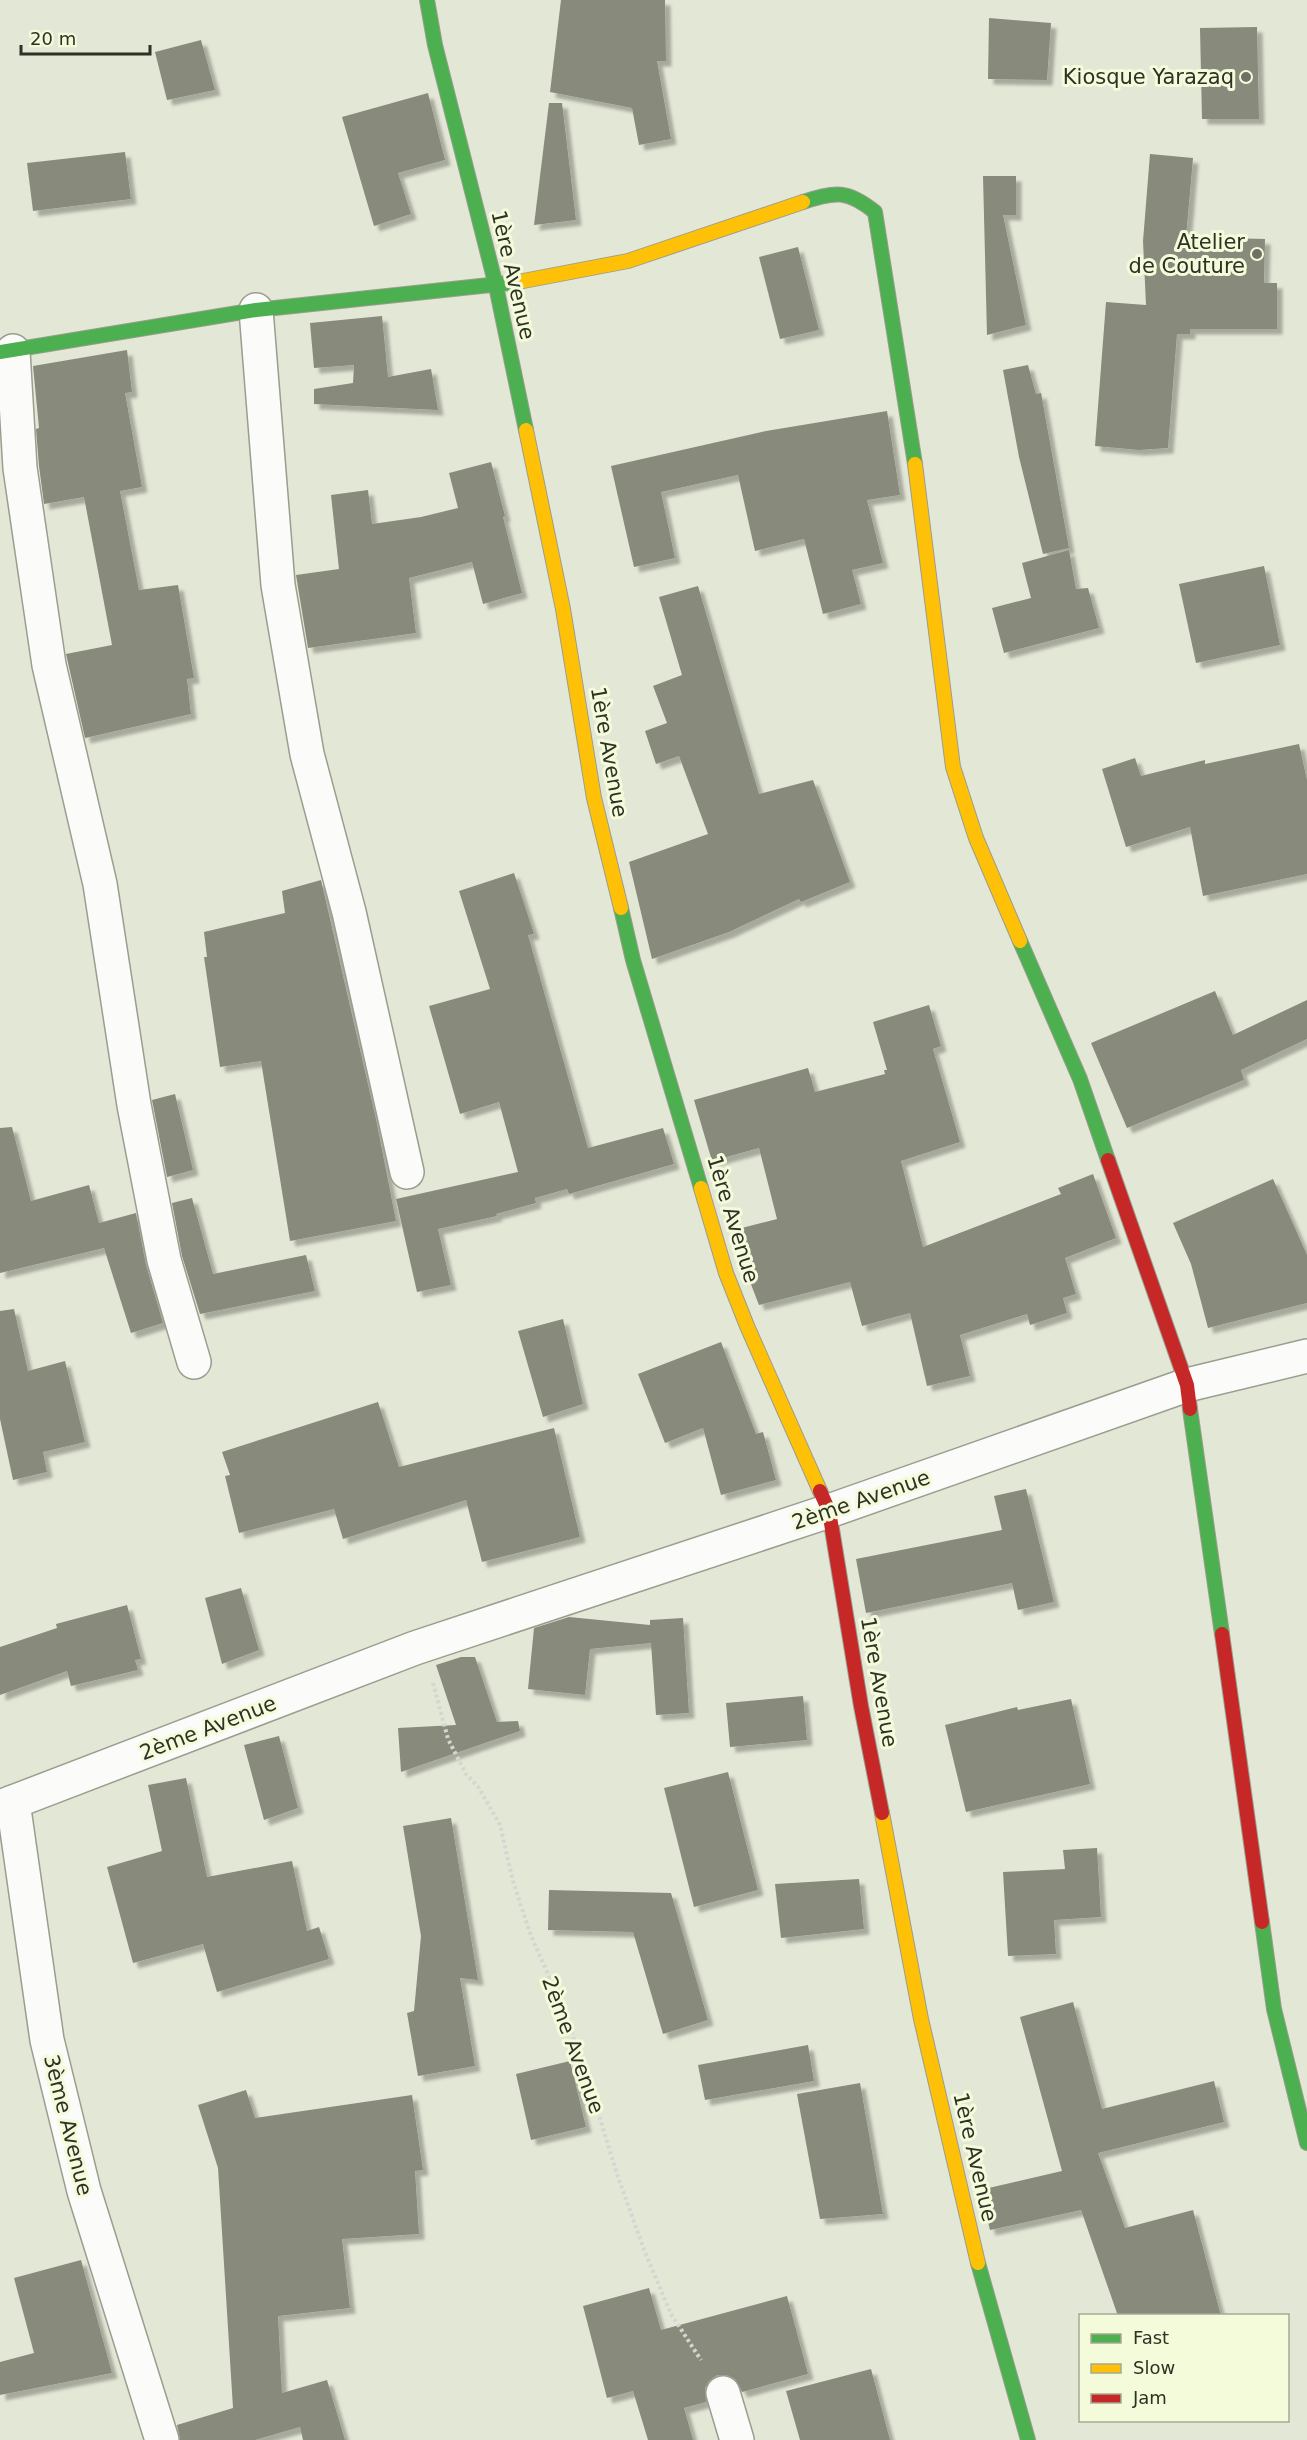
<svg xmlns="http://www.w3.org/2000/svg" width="1307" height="2440" font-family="'DejaVu Sans',sans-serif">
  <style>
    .building { fill: #888b7b; filter: url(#shadow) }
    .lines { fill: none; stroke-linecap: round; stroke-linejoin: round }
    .street-casing { stroke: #9a9d8f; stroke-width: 36 }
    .fast-casing { stroke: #9a9d8f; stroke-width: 16 }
    .slow-casing { stroke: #9a9d8f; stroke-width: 16 }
    .jam-casing { stroke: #9a9d8f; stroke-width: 16 }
    .path { stroke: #d5d6d1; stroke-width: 4; stroke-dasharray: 3 3; stroke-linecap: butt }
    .street { stroke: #fbfbf9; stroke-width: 33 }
    .fast { stroke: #4caf50; stroke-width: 14 }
    .slow { stroke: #ffc107; stroke-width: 14 }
    .jam { stroke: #c62828; stroke-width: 14 }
    .poi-dot { fill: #6d7163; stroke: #f4fbdb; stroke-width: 2 }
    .labels { text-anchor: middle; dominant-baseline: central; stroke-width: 6; stroke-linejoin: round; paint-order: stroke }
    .poi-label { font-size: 21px; fill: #2e3125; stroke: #f4fbdb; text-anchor: end }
    .street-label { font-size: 21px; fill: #2e3125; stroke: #f4fbdb }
  </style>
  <defs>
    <filter id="shadow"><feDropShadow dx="5.5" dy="5.5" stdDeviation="1.5" flood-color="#0004"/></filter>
  </defs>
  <rect width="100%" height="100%" fill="#e3e7d5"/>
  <!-- building -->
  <g class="building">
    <path d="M 561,0 L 665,0 L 666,61 L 657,61 L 671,139 L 639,145 L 632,108 L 550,92 Z"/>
    <path d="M 989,18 L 1051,23 L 1047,80 L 988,79 Z"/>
    <path d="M 1257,27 L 1259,119 L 1202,119 L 1200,28 Z"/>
    <path d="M 201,40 L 215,90 L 167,100 L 155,52 Z"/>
    <path d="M 428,93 L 445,160 L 398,173 L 411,214 L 374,226 L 342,117 Z"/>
    <path d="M 549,103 L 562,103 L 576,220 L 534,225 Z"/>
    <path d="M 125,152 L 131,199 L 33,211 L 27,163 Z"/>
    <path d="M 1150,154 L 1193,158 L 1186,237 L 1265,239 L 1264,283 L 1277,283 L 1277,329 L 1190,329 L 1190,334 L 1177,334 L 1168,448 L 1139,450 L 1095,446 L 1106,302 L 1146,305 L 1143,241 Z"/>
    <path d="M 983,176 L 1016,176 L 1016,215 L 1003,215 L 1026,325 L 987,335 Z"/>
    <path d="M 798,247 L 819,330 L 780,339 L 759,257 Z"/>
    <path d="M 382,316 L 388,377 L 431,369 L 438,410 L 314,404 L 314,389 L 353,383 L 354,365 L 314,368 L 310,323 Z"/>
    <path d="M 127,350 L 132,392 L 125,393 L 142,487 L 120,491 L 139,590 L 178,585 L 194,678 L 187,679 L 191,714 L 85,738 L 66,654 L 112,645 L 84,497 L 44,504 L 39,466 L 36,429 L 39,428 L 33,366 Z"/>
    <path d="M 1028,365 L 1036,394 L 1041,393 L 1069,548 L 1043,554 L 1019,457 L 1003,370 Z"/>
    <path d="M 887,411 L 900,495 L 867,500 L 883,563 L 852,570 L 861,604 L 823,614 L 804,539 L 755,551 L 738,475 L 661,492 L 675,558 L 634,567 L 611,466 L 766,431 Z"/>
    <path d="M 491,462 L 505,516 L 503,517 L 522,593 L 483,604 L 472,562 L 409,578 L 416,633 L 308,648 L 296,575 L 339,569 L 331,495 L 368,490 L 372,524 L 421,517 L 458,508 L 449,473 Z"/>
    <path d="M 1069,550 L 1076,589 L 1088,588 L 1099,628 L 1004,653 L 992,608 L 1031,598 L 1022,563 Z"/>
    <path d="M 1264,566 L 1280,645 L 1196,663 L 1179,584 Z"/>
    <path d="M 698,586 L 759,794 L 813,780 L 850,882 L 801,902 L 799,899 L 729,932 L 652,959 L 629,862 L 708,834 L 679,756 L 656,764 L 645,731 L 667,723 L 653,686 L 682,675 L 659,597 Z"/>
    <path d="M 1299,744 L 1307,780 L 1307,874 L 1203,896 L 1190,827 L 1126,847 L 1102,769 L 1135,758 L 1141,776 L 1205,760 L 1205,764 Z"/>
    <path d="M 514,873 L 534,934 L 528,935 L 588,1148 L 663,1128 L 674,1164 L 569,1194 L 567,1189 L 535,1198 L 536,1203 L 496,1214 L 497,1216 L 438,1229 L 451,1285 L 417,1292 L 396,1199 L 518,1172 L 499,1102 L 460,1114 L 429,1006 L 490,989 L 459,891 Z"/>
    <path d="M 321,880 L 376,1119 L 396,1221 L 290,1241 L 261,1061 L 220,1067 L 204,957 L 207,957 L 204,932 L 285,913 L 282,891 Z"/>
    <path d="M 1215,991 L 1233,1035 L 1307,1000 L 1307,1039 L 1241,1070 L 1244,1080 L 1127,1128 L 1091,1043 Z"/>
    <path d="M 929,1005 L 941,1046 L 933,1049 L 960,1142 L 901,1161 L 923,1247 L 1061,1194 L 1058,1188 L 1093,1174 L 1116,1238 L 1065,1258 L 1076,1294 L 1063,1298 L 1067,1313 L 1030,1325 L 1027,1314 L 960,1335 L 970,1376 L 927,1386 L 910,1313 L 862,1326 L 850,1282 L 759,1305 L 745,1269 L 734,1230 L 777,1219 L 759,1148 L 712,1161 L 694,1100 L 808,1068 L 815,1092 L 885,1074 L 884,1070 L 887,1070 L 873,1022 Z"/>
    <path d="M 175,1094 L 193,1170 L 167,1177 L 152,1100 Z"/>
    <path d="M 12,1127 L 31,1201 L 89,1185 L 99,1223 L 136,1213 L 146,1265 L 163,1323 L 131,1333 L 104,1248 L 0,1273 L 0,1128 Z"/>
    <path d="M 1273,1179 L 1307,1255 L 1307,1303 L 1208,1328 L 1191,1264 L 1173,1223 Z"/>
    <path d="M 192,1198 L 213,1274 L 306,1255 L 315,1291 L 200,1314 L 182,1256 L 172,1203 Z"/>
    <path d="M 14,1309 L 28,1371 L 65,1361 L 85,1442 L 43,1452 L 47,1472 L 13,1480 L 0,1419 L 0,1311 Z"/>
    <path d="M 563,1319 L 583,1404 L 543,1417 L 518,1331 Z"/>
    <path d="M 721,1342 L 756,1434 L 763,1432 L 776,1480 L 721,1495 L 703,1428 L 665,1443 L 638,1374 Z"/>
    <path d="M 378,1402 L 399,1467 L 554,1428 L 580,1537 L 482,1562 L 466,1500 L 343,1539 L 334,1509 L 239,1533 L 225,1476 L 230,1475 L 222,1452 Z"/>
    <path d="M 1026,1489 L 1054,1602 L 1018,1610 L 1012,1583 L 866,1613 L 856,1559 L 1002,1530 L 994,1496 Z"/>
    <path d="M 241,1588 L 259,1650 L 222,1664 L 205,1598 Z"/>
    <path d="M 127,1605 L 141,1659 L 135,1660 L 138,1670 L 71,1686 L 67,1671 L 0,1695 L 0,1647 L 57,1628 L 56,1624 Z"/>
    <path d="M 569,1617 L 650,1625 L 650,1620 L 683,1618 L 689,1713 L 656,1715 L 651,1643 L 590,1649 L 585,1695 L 528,1689 L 534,1628 Z"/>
    <path d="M 461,1657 L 475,1657 L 497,1722 L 518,1721 L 520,1731 L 401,1772 L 398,1728 L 456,1725 L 436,1665 Z"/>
    <path d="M 803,1696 L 807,1740 L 730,1747 L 726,1703 Z"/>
    <path d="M 1071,1699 L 1090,1784 L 966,1812 L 945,1725 L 1017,1707 L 1018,1710 Z"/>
    <path d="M 279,1736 L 298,1808 L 264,1820 L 244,1745 Z"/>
    <path d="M 728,1772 L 758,1890 L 694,1907 L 664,1788 Z"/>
    <path d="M 186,1778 L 207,1877 L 292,1861 L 307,1931 L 319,1927 L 329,1959 L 217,1992 L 203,1944 L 133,1963 L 107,1867 L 162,1851 L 148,1785 Z"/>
    <path d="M 451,1818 L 478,1980 L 460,1978 L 475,2066 L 418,2076 L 407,2013 L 414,2011 L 421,1936 L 403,1826 Z"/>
    <path d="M 1097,1848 L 1101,1917 L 1054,1920 L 1056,1954 L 1008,1956 L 1003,1872 L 1065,1869 L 1063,1850 Z"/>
    <path d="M 859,1879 L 864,1929 L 781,1938 L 775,1884 Z"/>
    <path d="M 549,1890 L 671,1893 L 708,2020 L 663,2034 L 633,1932 L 548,1930 Z"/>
    <path d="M 1073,2002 L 1102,2109 L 1214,2081 L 1224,2122 L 1098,2153 L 1125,2228 L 1193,2210 L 1221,2316 L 1118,2316 L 1081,2210 L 990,2230 L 980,2190 L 1062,2171 L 1020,2017 Z"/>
    <path d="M 808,2045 L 814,2081 L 705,2100 L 698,2065 Z"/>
    <path d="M 570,2061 L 586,2127 L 531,2140 L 516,2074 Z"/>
    <path d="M 860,2083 L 883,2214 L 820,2219 L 797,2094 Z"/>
    <path d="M 246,2090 L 255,2118 L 412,2095 L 423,2170 L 415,2171 L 419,2234 L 342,2239 L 350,2308 L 278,2316 L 282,2393 L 327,2380 L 345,2440 L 303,2440 L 300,2427 L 255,2440 L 180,2440 L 177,2425 L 233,2408 L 218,2168 L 198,2105 Z"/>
    <path d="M 81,2260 L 112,2373 L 0,2395 L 0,2362 L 34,2353 L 14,2278 Z"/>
    <path d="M 649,2288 L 661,2330 L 787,2296 L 808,2374 L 742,2392 L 735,2379 L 727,2375 L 717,2375 L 709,2381 L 705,2388 L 706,2402 L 684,2408 L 693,2440 L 648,2440 L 633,2391 L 607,2398 L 583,2306 Z"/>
    <path d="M 871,2369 L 890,2440 L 800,2440 L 786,2391 Z"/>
  </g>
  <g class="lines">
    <!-- street casing -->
    <g class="street-casing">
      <g id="street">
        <path d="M 256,310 L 278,585 L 307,754 L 349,912 L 407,1172"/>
        <path d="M 13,351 L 20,468 L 49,665 L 100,884 L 134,1105 L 164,1260 L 194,1362"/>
        <path d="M 13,1802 L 47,2040 L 84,2191 L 162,2440"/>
        <path d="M 0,1807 L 415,1648 L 829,1511 L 1187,1385 L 1307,1356"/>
        <path d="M 723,2393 L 737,2440"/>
      </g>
    </g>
    <!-- fast casing -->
    <g class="fast-casing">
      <g id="fast">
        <path d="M 427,0 L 435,45 L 496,286 L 526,430"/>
        <path d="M 803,202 C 835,191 848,190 875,212 L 915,464"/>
        <path d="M 0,352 L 256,310 L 518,282"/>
        <path d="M 621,908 L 633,960 L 701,1188"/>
        <path d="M 1020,941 L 1080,1079 L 1108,1160"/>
        <path d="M 1190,1409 L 1222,1634"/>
        <path d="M 1262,1922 L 1274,2009 L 1307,2143"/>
        <path d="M 978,2263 L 1028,2440"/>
      </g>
    </g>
    <!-- slow casing -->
    <g class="slow-casing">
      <g id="slow">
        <path d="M 518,282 L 628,261 L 803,202"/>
        <path d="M 526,430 L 563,609 L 594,798 L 621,908"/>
        <path d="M 915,464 L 953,767 L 976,838 L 1020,941"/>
        <path d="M 701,1188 L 726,1273 L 747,1326 L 820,1491"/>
        <path d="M 882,1813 L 921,2019 L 978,2263"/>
      </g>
    </g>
    <!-- jam casing -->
    <g class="jam-casing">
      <g id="jam">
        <path d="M 1108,1160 L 1187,1385 L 1190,1409"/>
        <path d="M 820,1491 L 829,1511 L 861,1706 L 882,1813"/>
        <path d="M 1222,1634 L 1262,1922"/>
      </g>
    </g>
    <!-- path -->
    <path class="path" d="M 433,1683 L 448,1739 L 466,1774 L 479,1788 L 500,1825 L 513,1881 L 531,1936 L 561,2003 L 585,2070 L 617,2174 L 644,2250 L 671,2314 L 701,2360"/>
    <!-- street -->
    <use href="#street" class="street"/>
    <!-- fast -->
    <use href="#fast" class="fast"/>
    <!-- slow -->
    <use href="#slow" class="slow"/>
    <!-- jam -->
    <use href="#jam" class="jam"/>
  </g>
  <!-- markers -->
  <g class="poi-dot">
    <circle cx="1246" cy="77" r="6"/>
    <circle cx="1257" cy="254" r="6"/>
  </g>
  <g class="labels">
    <!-- poi labels -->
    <g class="poi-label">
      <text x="1234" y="77">Kiosque Yarazaq</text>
      <text x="1245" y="242">Atelier<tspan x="1245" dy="24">de Couture</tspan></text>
    </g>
    <!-- street labels -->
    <g class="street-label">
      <text transform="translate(513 275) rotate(77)">1ère Avenue</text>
      <text transform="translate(609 752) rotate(80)">1ère Avenue</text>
      <text transform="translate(733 1219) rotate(73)">1ère Avenue</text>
      <text transform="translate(861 1500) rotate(-19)">2ème Avenue</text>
      <text transform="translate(879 1682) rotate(80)">1ère Avenue</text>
      <text transform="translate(208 1728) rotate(-21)">2ème Avenue</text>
      <text transform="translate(573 2045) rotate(70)">2ème Avenue</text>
      <text transform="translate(68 2125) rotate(76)">3ème Avenue</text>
      <text transform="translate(975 2157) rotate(77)">1ère Avenue</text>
    </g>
  </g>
  <!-- legend -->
  <rect x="1079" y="2314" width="210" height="108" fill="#f4fbdb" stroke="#a5aa92" stroke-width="1.5"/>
  <rect x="1091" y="2334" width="30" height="9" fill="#4caf50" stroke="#a5aa92" stroke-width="1.5"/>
  <text x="1133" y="2344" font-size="18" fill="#2e3125">Fast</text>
  <rect x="1091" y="2364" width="30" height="9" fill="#ffc107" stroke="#a5aa92" stroke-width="1.5"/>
  <text x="1133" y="2374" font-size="18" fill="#2e3125">Slow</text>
  <rect x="1091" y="2394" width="30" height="9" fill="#c62828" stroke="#a5aa92" stroke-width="1.5"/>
  <text x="1133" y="2404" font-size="18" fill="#2e3125">Jam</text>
  <!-- scale -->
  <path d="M21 45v9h129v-9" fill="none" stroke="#2e3125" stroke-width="3"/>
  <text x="30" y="45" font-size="18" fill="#2e3125" stroke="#f4fbdb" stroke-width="4.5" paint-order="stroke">20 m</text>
</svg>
